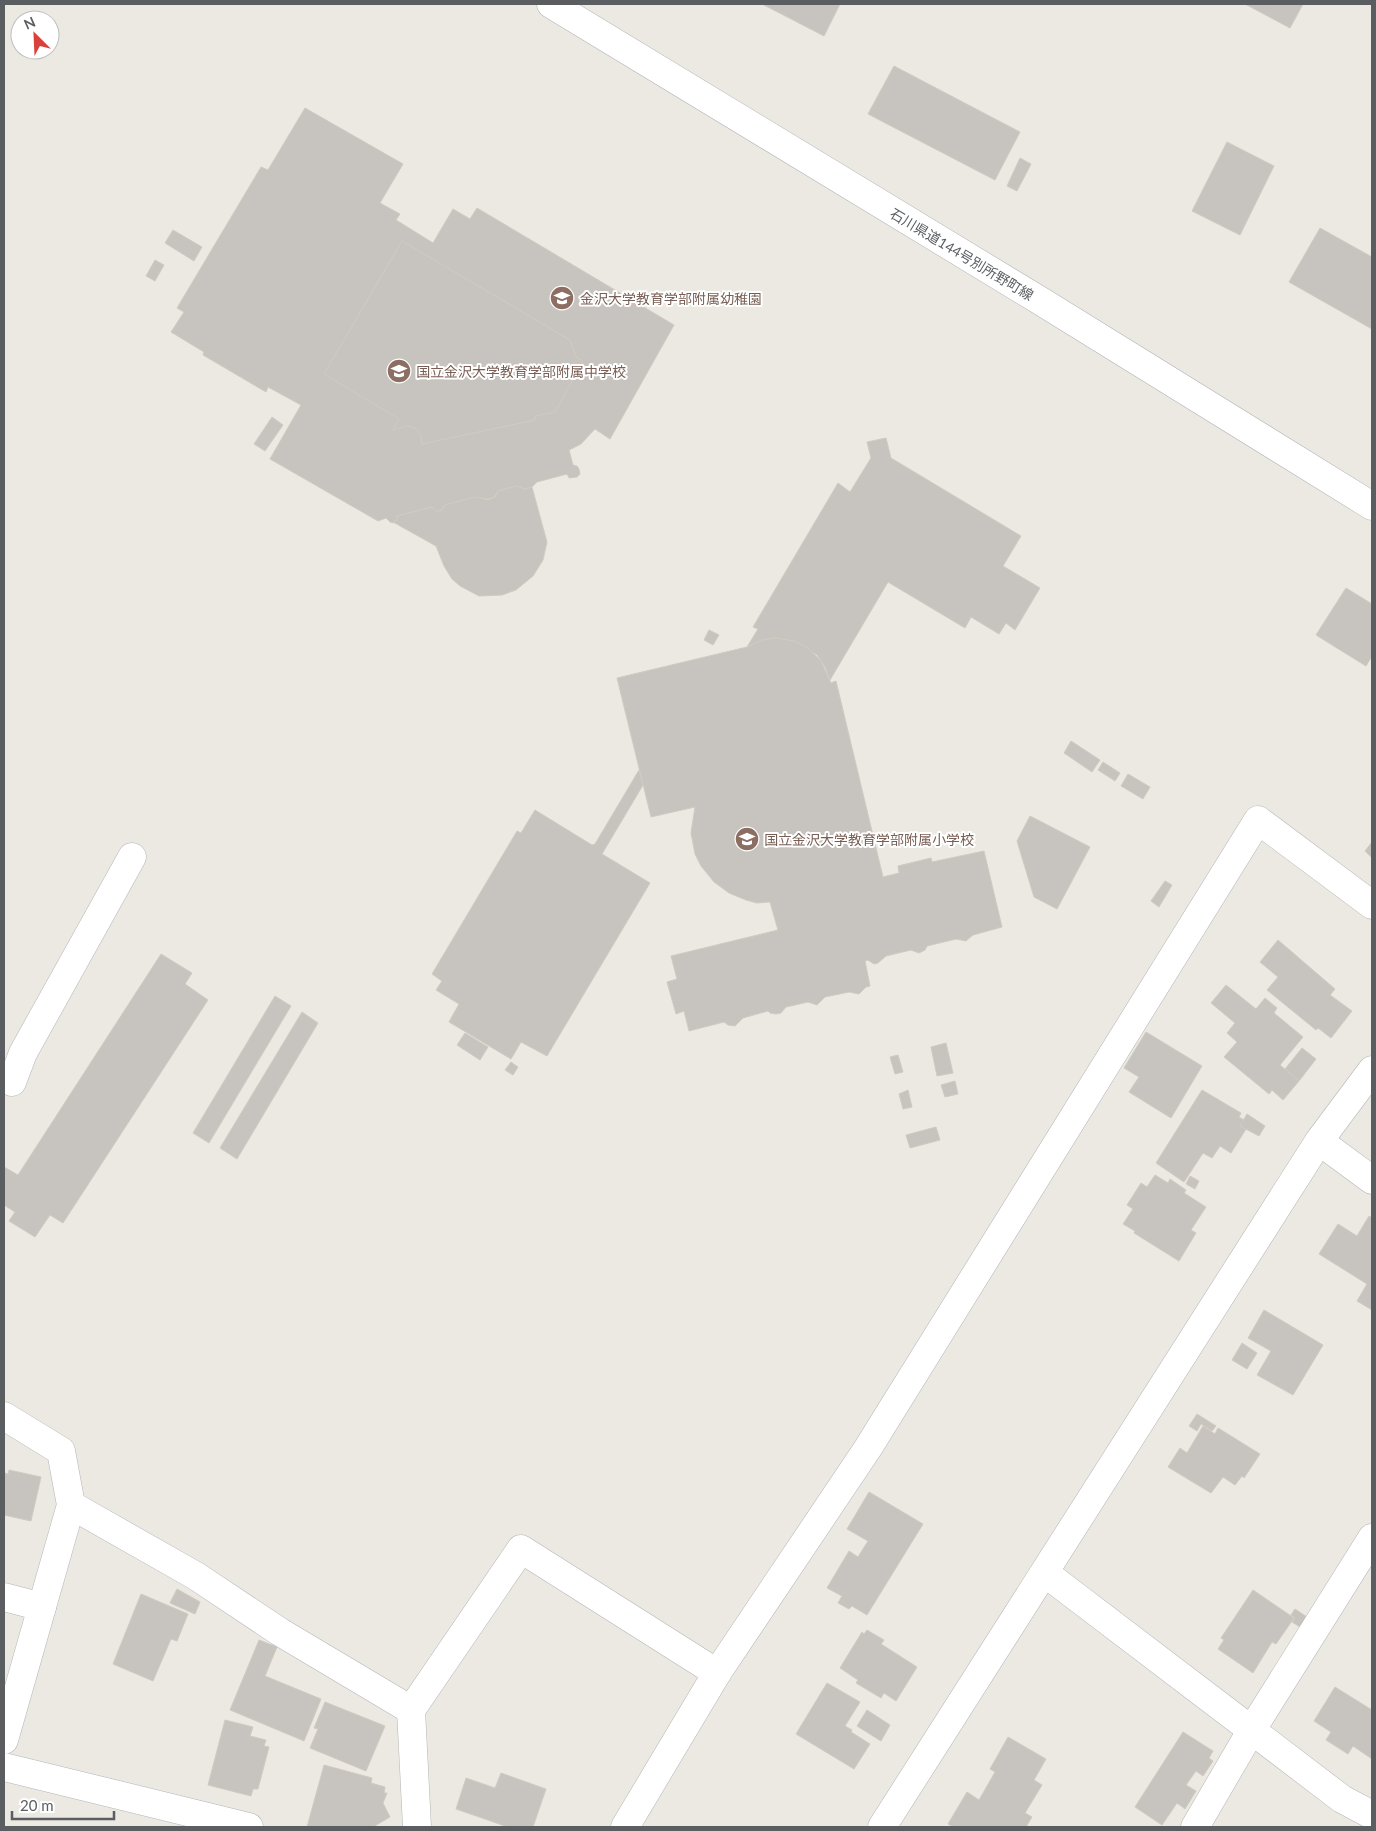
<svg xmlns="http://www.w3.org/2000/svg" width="1376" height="1831" font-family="Lato,'Noto Sans JP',sans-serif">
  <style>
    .building { fill: #c7c4bf; stroke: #d0cbc1 }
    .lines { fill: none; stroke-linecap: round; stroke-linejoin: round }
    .minor-casing { stroke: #b3b5b8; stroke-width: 29 }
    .tertiary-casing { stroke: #b3b5b8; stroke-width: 29 }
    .secondary-casing { stroke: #b1b5b8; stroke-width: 29 }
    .minor { stroke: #fff; stroke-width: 28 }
    .tertiary { stroke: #fff; stroke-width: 28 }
    .secondary { stroke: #fff; stroke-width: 28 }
    .labels { text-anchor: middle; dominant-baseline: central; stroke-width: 4; stroke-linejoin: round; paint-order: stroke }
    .street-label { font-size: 14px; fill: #5a5e61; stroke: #fff }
    .education-label { font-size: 14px; fill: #785e54; stroke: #fff; text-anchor: start }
  </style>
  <rect width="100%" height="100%" fill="#ece9e2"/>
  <!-- building -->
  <g class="building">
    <path d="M 762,4 L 840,4 L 824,36 Z"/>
    <path d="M 1245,4 L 1303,4 L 1290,28 Z"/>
    <path d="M 894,66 L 1020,132 L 995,180 L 868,114 Z"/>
    <path d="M 305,108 L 403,164 L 380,203 L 400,214 L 396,220 L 433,243 L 453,209 L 470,219 L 477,208 L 674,325 L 610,439 L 595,429 L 581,444 L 569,450 L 573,465 L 577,466 L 579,469 L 580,474 L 577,477 L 569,478 L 567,474 L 537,482 L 532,487 L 525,489 L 516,486 L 498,491 L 494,497 L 488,499 L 475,497 L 445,505 L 441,511 L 436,511 L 432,507 L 397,516 L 397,519 L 393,523 L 390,522 L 386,518 L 378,521 L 270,459 L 301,405 L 268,387 L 266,392 L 203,355 L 204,352 L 171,332 L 184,312 L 177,308 L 261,167 L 268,170 Z"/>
    <path d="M 1227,142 L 1274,166 L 1240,235 L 1192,211 Z"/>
    <path d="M 1020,158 L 1031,164 L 1017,191 L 1007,186 Z"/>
    <path d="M 1320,228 L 1372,257 L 1372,329 L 1289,282 Z"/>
    <path d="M 173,230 L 202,247 L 194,261 L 165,243 Z"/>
    <path d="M 402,241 L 570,340 L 576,357 L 583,361 L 555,412 L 535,416 L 535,420 L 422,444 L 421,435 L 415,428 L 407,426 L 393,430 L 399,419 L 324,374 Z"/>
    <path d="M 155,260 L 164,265 L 155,281 L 146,276 Z"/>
    <path d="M 272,417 L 283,425 L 265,451 L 254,444 Z"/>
    <path d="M 886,438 L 891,458 L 1021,536 L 1003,566 L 1040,588 L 1015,630 L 1006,623 L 999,634 L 971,617 L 965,628 L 888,582 L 830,680 L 825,667 L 817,655 L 794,641 L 775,638 L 762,640 L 747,647 L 758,629 L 753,627 L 838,483 L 850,492 L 871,458 L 867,442 Z"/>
    <path d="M 516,486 L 525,489 L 532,487 L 547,542 L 543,560 L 533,576 L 516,590 L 502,595 L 479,596 L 460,586 L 452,579 L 444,566 L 436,546 L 393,522 L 397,520 L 397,516 L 432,507 L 436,511 L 441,511 L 445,505 L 475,497 L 488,500 L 495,497 L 498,491 Z"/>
    <path d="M 1346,588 L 1372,604 L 1372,656 L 1366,666 L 1316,635 Z"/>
    <path d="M 709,630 L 719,635 L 713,645 L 704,640 Z"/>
    <path d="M 775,638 L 794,641 L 808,648 L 821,661 L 831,683 L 836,681 L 883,877 L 899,873 L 898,866 L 931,858 L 932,862 L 984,851 L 1002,927 L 973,935 L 966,941 L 956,939 L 927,946 L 925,950 L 919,953 L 911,950 L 886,956 L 878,963 L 874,964 L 868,960 L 865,961 L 870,986 L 866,987 L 859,994 L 849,992 L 825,997 L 817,1005 L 808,1002 L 786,1007 L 781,1013 L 776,1014 L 770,1013 L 768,1011 L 743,1018 L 735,1026 L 728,1025 L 724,1022 L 689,1031 L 684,1011 L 676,1014 L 667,982 L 677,979 L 671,956 L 778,930 L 770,902 L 757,903 L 746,900 L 729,893 L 714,882 L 701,866 L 695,854 L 691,833 L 695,807 L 651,817 L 617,678 L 747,647 L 762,640 Z"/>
    <path d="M 1071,741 L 1100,760 L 1092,772 L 1064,753 Z"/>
    <path d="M 1103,762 L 1120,773 L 1115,781 L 1098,770 Z"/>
    <path d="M 639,770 L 643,785 L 602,854 L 650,883 L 547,1056 L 521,1042 L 511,1059 L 449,1022 L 459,1004 L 436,990 L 442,981 L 432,974 L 517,831 L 521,833 L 535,810 L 592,845 L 595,844 Z"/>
    <path d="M 1128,774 L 1150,787 L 1143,799 L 1121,786 Z"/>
    <path d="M 1030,816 L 1090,847 L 1057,909 L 1034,897 L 1017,841 Z"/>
    <path d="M 1372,842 L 1372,858 L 1365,851 Z"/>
    <path d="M 1165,881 L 1172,885 L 1159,907 L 1151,901 Z"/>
    <path d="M 1278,940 L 1335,989 L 1330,995 L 1352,1011 L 1331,1038 L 1318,1028 L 1316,1030 L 1267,990 L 1278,977 L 1260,962 Z"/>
    <path d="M 161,954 L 192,973 L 185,984 L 208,1000 L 63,1223 L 50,1215 L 35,1237 L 9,1221 L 15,1212 L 4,1205 L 4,1167 L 18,1175 Z"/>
    <path d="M 1226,985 L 1256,1009 L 1265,998 L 1277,1008 L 1274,1013 L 1303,1037 L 1280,1065 L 1299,1081 L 1283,1100 L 1272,1090 L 1269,1094 L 1224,1057 L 1237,1042 L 1227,1033 L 1235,1023 L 1211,1003 Z"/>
    <path d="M 275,996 L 291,1006 L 209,1143 L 193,1133 Z"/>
    <path d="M 302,1012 L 318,1023 L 237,1159 L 220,1148 Z"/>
    <path d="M 1146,1032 L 1202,1066 L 1171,1118 L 1129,1092 L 1139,1077 L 1124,1068 Z"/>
    <path d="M 465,1033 L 488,1047 L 480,1060 L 457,1045 Z"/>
    <path d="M 946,1043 L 953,1073 L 937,1076 L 931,1047 Z"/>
    <path d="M 1302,1048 L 1316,1059 L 1299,1081 L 1285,1069 Z"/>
    <path d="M 898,1055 L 903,1072 L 895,1074 L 890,1057 Z"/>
    <path d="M 511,1062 L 518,1067 L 513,1075 L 505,1070 Z"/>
    <path d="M 955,1081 L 958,1094 L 945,1097 L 941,1085 Z"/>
    <path d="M 908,1090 L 912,1107 L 903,1109 L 899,1094 Z"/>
    <path d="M 1202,1090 L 1241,1113 L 1239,1117 L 1244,1120 L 1240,1126 L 1246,1129 L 1231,1153 L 1220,1146 L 1212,1158 L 1203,1153 L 1184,1182 L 1156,1163 Z"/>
    <path d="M 1247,1114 L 1265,1126 L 1259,1136 L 1240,1126 Z"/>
    <path d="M 936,1127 L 940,1140 L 910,1148 L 906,1135 Z"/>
    <path d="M 1155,1175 L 1168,1183 L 1170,1179 L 1186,1190 L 1184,1193 L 1206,1207 L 1191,1230 L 1196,1233 L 1179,1261 L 1134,1233 L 1135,1231 L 1123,1224 L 1133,1209 L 1127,1205 L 1141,1183 L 1147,1187 Z"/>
    <path d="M 1190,1176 L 1199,1181 L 1195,1189 L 1186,1184 Z"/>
    <path d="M 1369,1216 L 1372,1218 L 1372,1310 L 1357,1301 L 1367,1284 L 1319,1254 L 1338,1224 L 1357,1236 Z"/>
    <path d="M 1264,1310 L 1323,1345 L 1293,1395 L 1257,1375 L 1271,1351 L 1248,1338 Z"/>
    <path d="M 1242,1343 L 1257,1353 L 1247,1369 L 1232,1360 Z"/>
    <path d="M 1197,1414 L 1216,1426 L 1212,1431 L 1201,1424 L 1197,1431 L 1189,1426 Z"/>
    <path d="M 1203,1426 L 1215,1434 L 1218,1428 L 1260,1454 L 1244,1478 L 1242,1476 L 1235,1485 L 1223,1477 L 1211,1493 L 1168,1467 L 1180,1448 L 1187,1453 Z"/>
    <path d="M 9,1470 L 41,1477 L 31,1521 L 4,1515 L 4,1473 L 8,1474 Z"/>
    <path d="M 869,1492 L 923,1524 L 867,1615 L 852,1606 L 849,1609 L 838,1603 L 842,1596 L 827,1588 L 849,1551 L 858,1557 L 868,1541 L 847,1529 Z"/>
    <path d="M 177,1589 L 200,1602 L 195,1614 L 170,1603 Z"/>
    <path d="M 1253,1590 L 1294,1618 L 1276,1644 L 1272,1642 L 1253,1673 L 1218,1649 L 1224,1640 L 1221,1638 Z"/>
    <path d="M 141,1594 L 188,1614 L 177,1641 L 171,1639 L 153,1681 L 113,1664 Z"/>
    <path d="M 1295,1609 L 1307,1617 L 1300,1627 L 1292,1622 L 1295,1618 L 1291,1615 Z"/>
    <path d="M 867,1630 L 884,1640 L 881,1644 L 917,1667 L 896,1701 L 884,1693 L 881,1698 L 856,1683 L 858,1680 L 840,1668 L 862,1632 L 864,1634 Z"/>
    <path d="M 259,1640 L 277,1647 L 265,1676 L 321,1699 L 304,1741 L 230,1710 Z"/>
    <path d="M 827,1683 L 860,1702 L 845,1726 L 852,1730 L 851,1732 L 870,1744 L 854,1769 L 796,1734 Z"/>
    <path d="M 1335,1687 L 1372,1710 L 1372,1759 L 1353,1746 L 1348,1754 L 1326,1740 L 1331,1732 L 1314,1721 Z"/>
    <path d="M 325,1702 L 385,1726 L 366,1771 L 310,1748 L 318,1729 L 314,1728 Z"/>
    <path d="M 867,1710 L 890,1725 L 881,1741 L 857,1726 Z"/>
    <path d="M 225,1720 L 253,1727 L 250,1736 L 266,1740 L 264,1746 L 269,1747 L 258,1789 L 253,1789 L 251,1796 L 208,1785 Z"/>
    <path d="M 1183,1732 L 1213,1751 L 1209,1758 L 1213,1761 L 1203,1776 L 1196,1771 L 1186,1785 L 1196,1791 L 1185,1809 L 1177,1803 L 1162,1825 L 1135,1807 Z"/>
    <path d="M 1008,1737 L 1046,1759 L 1034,1780 L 1042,1785 L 1025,1813 L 1032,1817 L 1026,1827 L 953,1827 L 948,1824 L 967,1792 L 979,1800 L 995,1772 L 990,1769 Z"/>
    <path d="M 324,1765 L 372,1778 L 371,1783 L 385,1787 L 384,1793 L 387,1793 L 383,1803 L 390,1817 L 373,1827 L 307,1827 Z"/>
    <path d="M 501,1773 L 546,1789 L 533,1827 L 508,1827 L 456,1809 L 466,1778 L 495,1788 Z"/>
  </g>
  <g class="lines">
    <!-- minor casing -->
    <g class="minor-casing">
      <g id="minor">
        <path d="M 4,1078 L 12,1082 L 23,1053 L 132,857"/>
        <path d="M 1319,1141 L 1372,1180"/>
        <path d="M 4,1416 L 61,1451 L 71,1505 L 4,1740"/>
        <path d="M 71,1505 L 196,1576 L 280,1632 L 411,1710 L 417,1827"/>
        <path d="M 1045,1573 L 1342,1799 L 1372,1815"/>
        <path d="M 4,1597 L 42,1607"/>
        <path d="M 717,1673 L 868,1448 L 1258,820 L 1372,905"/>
        <path d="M 411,1710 L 521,1549 L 717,1673 L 625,1827"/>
        <path d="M 4,1767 L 249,1827"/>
        <path d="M 1195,1827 L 1251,1731 L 1372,1538"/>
      </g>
    </g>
    <!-- tertiary casing -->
    <g class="tertiary-casing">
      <path id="tertiary" d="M 882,1827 L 1319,1141 L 1372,1070"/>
    </g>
    <!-- secondary casing -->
    <g class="secondary-casing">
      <path id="secondary" d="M 551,4 L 1039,300 L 1372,506"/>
    </g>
    <!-- minor -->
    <use href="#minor" class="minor"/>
    <!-- tertiary -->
    <use href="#tertiary" class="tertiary"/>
    <!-- secondary -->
    <use href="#secondary" class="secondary"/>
  </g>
  <!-- icons -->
  <defs>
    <g id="school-disc" transform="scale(1.25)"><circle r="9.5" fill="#8d6e63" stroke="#fff"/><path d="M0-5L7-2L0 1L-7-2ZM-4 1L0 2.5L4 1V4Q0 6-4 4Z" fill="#fff"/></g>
  </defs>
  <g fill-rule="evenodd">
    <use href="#school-disc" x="562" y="298"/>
    <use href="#school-disc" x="399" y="371"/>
    <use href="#school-disc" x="747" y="839"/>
  </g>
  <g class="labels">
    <!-- street labels -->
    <g class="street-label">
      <text transform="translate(962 254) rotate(31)">石川県道144号別所野町線</text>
    </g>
    <!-- education labels -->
    <g class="education-label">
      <text x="580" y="298">金沢大学教育学部附属幼稚園</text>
      <text x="416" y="371">国立金沢大学教育学部附属中学校</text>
      <text x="764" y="839">国立金沢大学教育学部附属小学校</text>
    </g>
  </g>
  <!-- border -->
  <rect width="1376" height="1831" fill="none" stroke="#5a5e61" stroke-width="10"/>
  <!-- north arrow -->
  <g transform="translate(35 35) rotate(336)"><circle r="24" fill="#ffffff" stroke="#bdbfc0"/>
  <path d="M0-4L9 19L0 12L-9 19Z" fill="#d9413a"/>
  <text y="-8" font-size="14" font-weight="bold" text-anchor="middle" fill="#5a5e61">N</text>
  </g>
  <!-- scale -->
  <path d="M12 1811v8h102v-8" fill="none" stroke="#5a5e61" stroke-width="2.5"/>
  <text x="20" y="1811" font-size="15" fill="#5a5e61" stroke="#ffffff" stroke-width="4" paint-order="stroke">20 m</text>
</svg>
